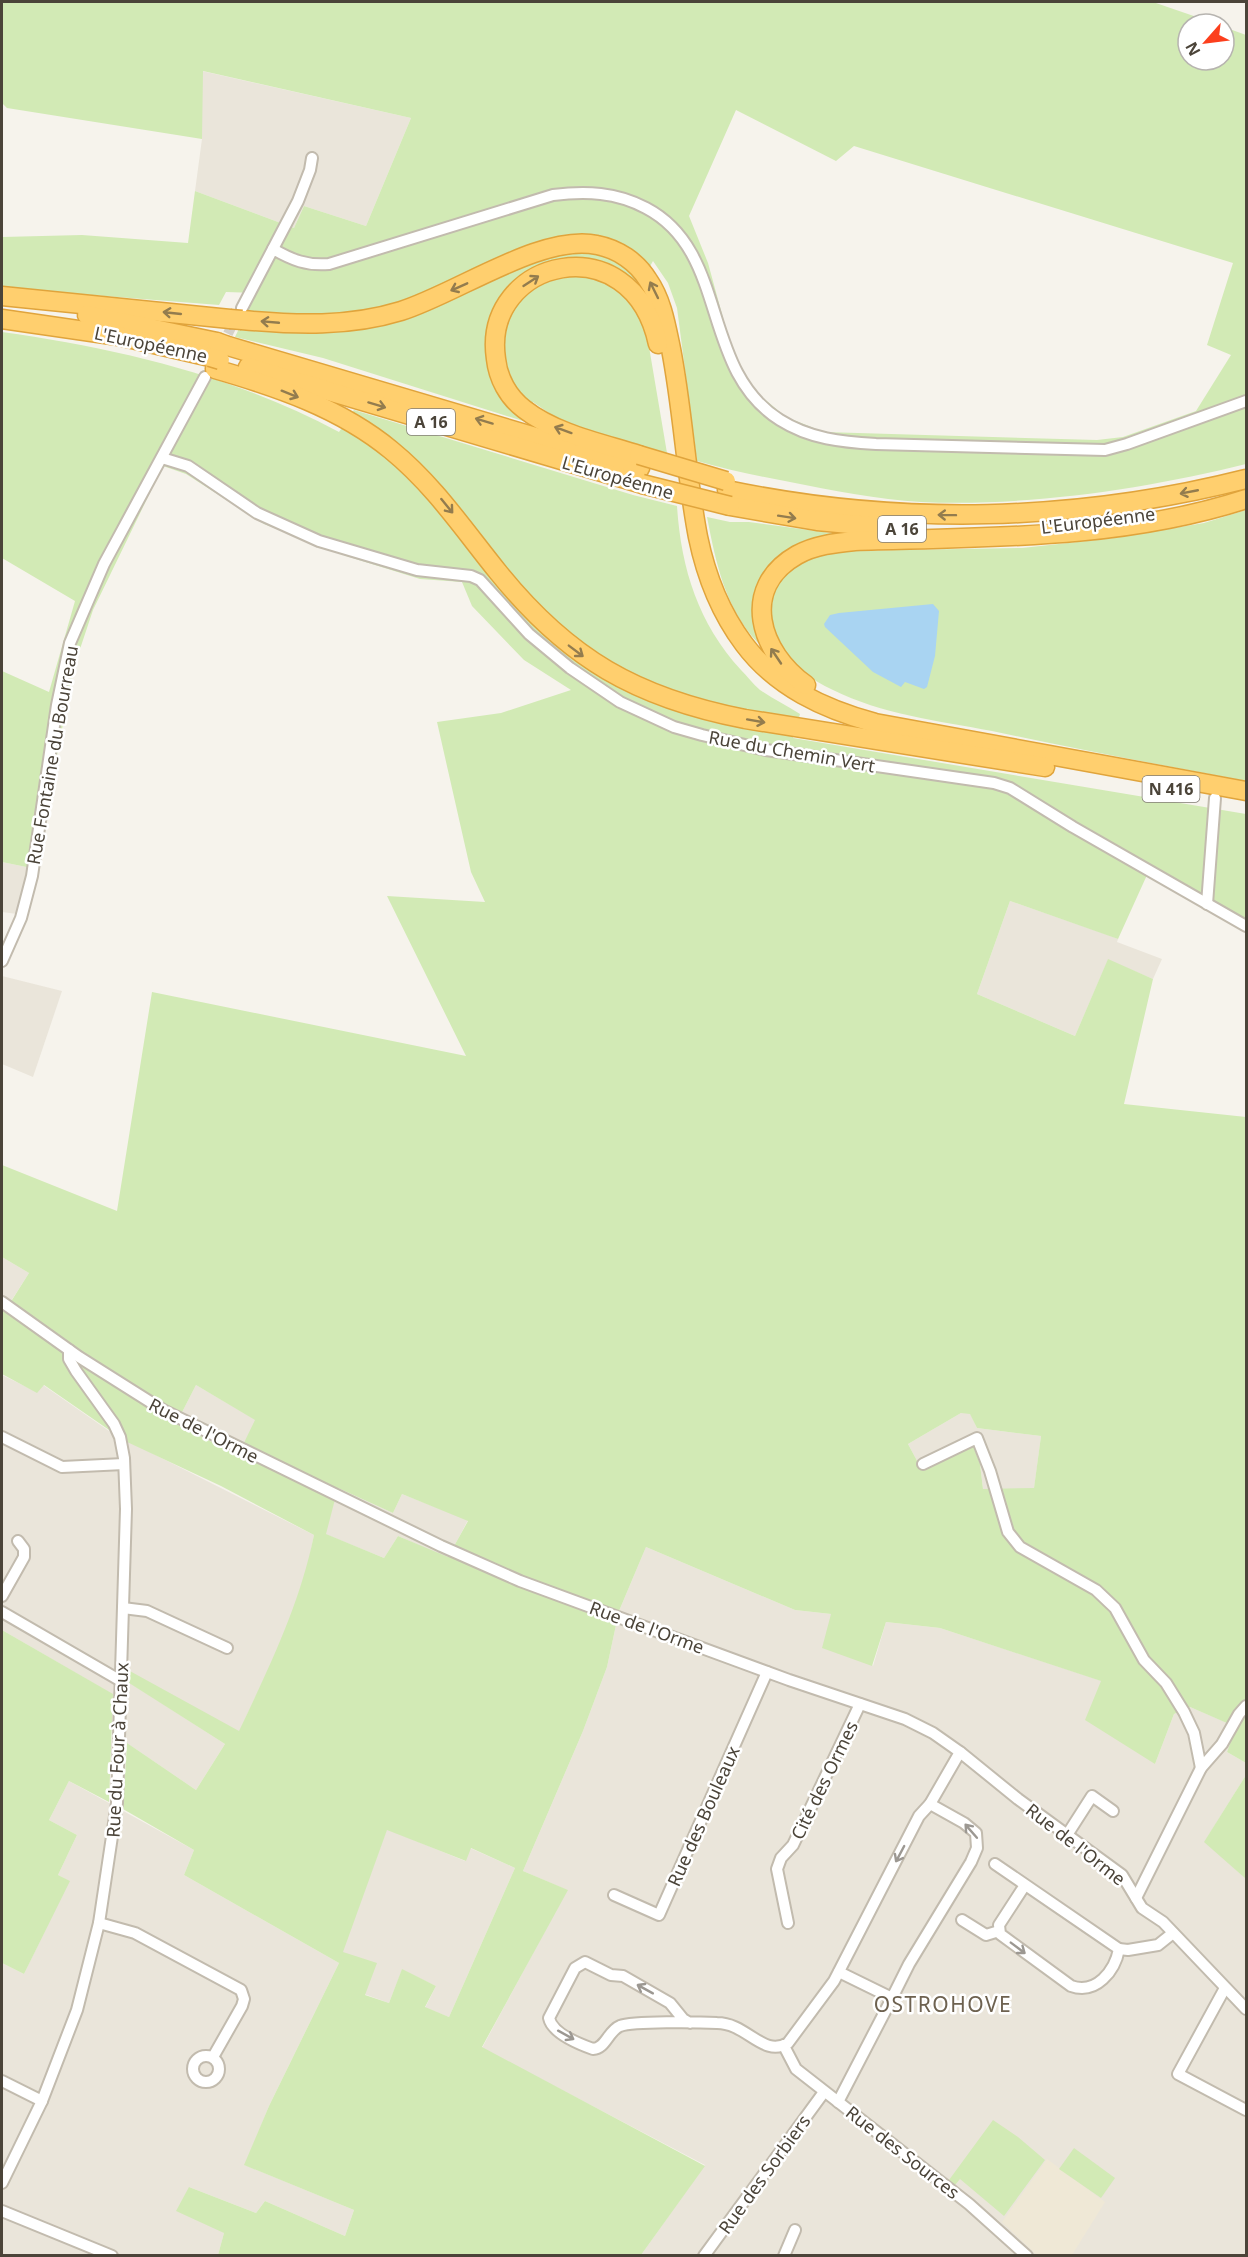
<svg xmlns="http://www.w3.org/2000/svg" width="1248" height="2257" font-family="'Noto Sans',sans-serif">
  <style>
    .residential { fill: #eae5da }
    .education { fill: #efe8d6 }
    .green { fill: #d2eab5; fill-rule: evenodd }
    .water { fill: #a9d4f2 }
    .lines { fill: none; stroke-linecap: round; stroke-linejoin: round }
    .street-tunnel { stroke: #d4d0c8; stroke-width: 10; stroke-dasharray: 10 5; stroke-linecap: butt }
    .street-casing { stroke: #c2bbae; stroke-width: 14 }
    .highway-casing { stroke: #e0a43c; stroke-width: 21 }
    .street { stroke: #fff; stroke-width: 10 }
    .highway { stroke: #ffcf6e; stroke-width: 18 }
    .highway-bridge-casing { stroke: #e0a43c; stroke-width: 21; stroke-linecap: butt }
    .highway-bridge { stroke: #ffcf6e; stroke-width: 18 }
    .oneway { stroke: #937c4e }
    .oneway2 { stroke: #9c9892 }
    .labels { text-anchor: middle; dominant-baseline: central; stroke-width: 5; stroke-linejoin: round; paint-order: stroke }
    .shield { fill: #fff; stroke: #817c74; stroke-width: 1.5 }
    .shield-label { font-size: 16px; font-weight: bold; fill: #4b4439 }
    .street-label { font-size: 18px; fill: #4b4439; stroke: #fff }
    .quarter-label { font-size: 21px; letter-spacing: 1.5px; fill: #6e6250; stroke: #fff }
  </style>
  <rect width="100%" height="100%" fill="#f6f3ec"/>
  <!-- residential -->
  <g class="residential">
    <path d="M 202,71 L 411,118 L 366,226 L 304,206 L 294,228 L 195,191 L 202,139 Z"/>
    <path d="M 2,862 L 36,869 L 25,915 L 2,912 Z"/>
    <path d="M 1010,901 L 1108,935 L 1118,939 L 1117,942 L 1162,959 L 1153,979 L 1108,960 L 1075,1036 L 977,994 Z"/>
    <path d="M 2,976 L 62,991 L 33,1077 L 2,1064 Z"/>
    <path d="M 2,1257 L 29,1273 L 4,1312 L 2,1310 Z"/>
    <path d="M 2,1375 L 37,1392 L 43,1385 L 112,1433 L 314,1535 L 308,1565 L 286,1632 L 239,1732 L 128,1671 L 127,1681 L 225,1744 L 196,1790 L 112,1733 L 112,1694 L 2,1630 Z"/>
    <path d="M 196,1385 L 256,1420 L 238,1455 L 176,1424 Z"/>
    <path d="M 961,1413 L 970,1413 L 977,1428 L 1041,1436 L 1034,1489 L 983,1489 L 980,1464 L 922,1470 L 908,1444 Z"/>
    <path d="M 338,1488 L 393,1513 L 402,1494 L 468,1520 L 448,1558 L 398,1536 L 384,1558 L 325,1534 Z"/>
    <path d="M 646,1547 L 795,1610 L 831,1614 L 873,1666 L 886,1622 L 940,1628 L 1102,1681 L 1155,1764 L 1174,1714 L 1190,1707 L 1237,1727 L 1227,1752 L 1246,1763 L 1246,1775 L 1205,1841 L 1246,1879 L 1246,2255 L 641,2255 L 705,2165 L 482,2048 L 567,1890 L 523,1871 L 583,1731 L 607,1667 L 619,1611 Z"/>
    <path d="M 69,1781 L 194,1850 L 184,1875 L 339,1963 L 269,2106 L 245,2165 L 354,2210 L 345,2236 L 265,2201 L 256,2213 L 189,2187 L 224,2233 L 218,2255 L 2,2255 L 2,1963 L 24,1974 L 69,1881 L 58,1875 L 77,1835 L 49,1820 Z"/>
    <path d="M 387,1829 L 465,1861 L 470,1848 L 515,1868 L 449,2017 L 425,2008 L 436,1986 L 402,1970 L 389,2003 L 364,1994 L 342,1952 Z"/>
  </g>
  <!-- education -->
  <path class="education" d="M 1047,2159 L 1105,2202 L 1072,2255 L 1037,2255 L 1002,2222 Z"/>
  <!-- green -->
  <g class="green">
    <path d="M 2,2 L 1153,2 L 1217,24 L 1188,24 L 1188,60 L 1224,60 L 1224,27 L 1246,35 L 1246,464 C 1146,489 1025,507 921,502 C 877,499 834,491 790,482 C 759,476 728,470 697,461 L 677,308 L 668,283 L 653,261 L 640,284 L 638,313 L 647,335 L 667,453 L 625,443 L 562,422 L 533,402 L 523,421 L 323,358 L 235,337 L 256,293 L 226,292 L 219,305 L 2,288 L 2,237 L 82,235 L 188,243 L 195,191 L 294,228 L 304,206 L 366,226 L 411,118 L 203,71 L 202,139 L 7,108 L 2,103 ZM 736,110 L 836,161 L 854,146 L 1233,263 L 1207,345 L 1231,355 L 1196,411 L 1123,437 L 1097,440 L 824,432 L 786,417 L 756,392 L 734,358 L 708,263 L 689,216 Z"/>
    <path d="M 2,332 C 117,348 235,376 339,432 L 354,410 L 633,495 L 677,506 C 681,568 698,623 741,670 C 747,676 753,684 760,690 C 773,699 787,706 800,714 L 793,738 L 1246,814 L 1246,932 L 1147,875 L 1118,939 L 1010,901 L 977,994 L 1075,1036 L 1108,959 L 1153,979 L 1124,1104 L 1246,1117 L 1246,1763 L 1227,1752 L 1236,1727 L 1190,1707 L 1174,1714 L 1155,1764 L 1085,1720 L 1101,1681 L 940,1628 L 886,1622 L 872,1666 L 822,1648 L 831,1614 L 795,1610 L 646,1547 L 619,1611 L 607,1667 L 583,1731 L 523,1871 L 568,1890 L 482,2047 L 705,2166 L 641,2255 L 218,2255 L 224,2233 L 176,2211 L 189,2187 L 256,2213 L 265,2201 L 345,2236 L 354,2210 L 244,2165 L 269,2106 L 339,1963 L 184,1875 L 194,1850 L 123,1809 L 127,1743 L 196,1790 L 225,1744 L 126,1681 L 128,1670 L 239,1731 C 270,1665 299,1607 314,1535 L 221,1486 L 125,1441 L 44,1385 L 37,1393 L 2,1374 L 2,1310 L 5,1311 L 29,1273 L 2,1257 L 2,1165 L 117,1211 L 152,992 L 466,1056 L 387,896 L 485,902 L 471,872 L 437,722 L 501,713 L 571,690 L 524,660 L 472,606 L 462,582 L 420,579 L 346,556 L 264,524 L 186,474 L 163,466 L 93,610 L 73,670 L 36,869 L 2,862 L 2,671 L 49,692 L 75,601 L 2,558 ZM 196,1385 L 255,1420 L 238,1455 L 176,1424 ZM 961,1413 L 970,1414 L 977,1428 L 1041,1436 L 1034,1488 L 983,1489 L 980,1464 L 973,1446 L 922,1470 L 908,1444 ZM 338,1488 L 393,1513 L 402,1494 L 468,1521 L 448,1557 L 398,1536 L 384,1558 L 326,1534 ZM 387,1830 L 466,1861 L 471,1848 L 515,1868 L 449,2017 L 425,2007 L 436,1986 L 402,1969 L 389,2003 L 365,1995 L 377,1963 L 343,1952 Z"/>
    <path d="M 1246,510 L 1246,781 C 1161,765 1076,749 992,731 C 939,721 881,714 833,690 C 811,680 791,665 778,644 L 758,643 C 725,608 716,563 707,517 L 730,522 L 749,522 L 838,534 L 840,551 L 1022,548 L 1114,538 L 1204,523 Z"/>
    <path d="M 2,1630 L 113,1694 L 109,1802 L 69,1781 L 49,1820 L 77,1835 L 58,1875 L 70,1881 L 24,1974 L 2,1963 Z"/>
    <path d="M 1246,1775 L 1246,1879 L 1204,1842 Z"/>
    <path d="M 993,2120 L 1018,2137 L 1045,2160 L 1004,2216 L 960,2179 L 955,2185 L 949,2180 Z"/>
    <path d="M 1074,2148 L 1115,2178 L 1101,2198 L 1059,2169 Z"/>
  </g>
  <!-- water -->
  <path class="water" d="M 933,604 L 939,611 L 935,656 L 927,687 L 924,689 L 905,682 L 901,687 L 873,672 L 825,627 L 824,624 L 830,615 L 839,613 Z"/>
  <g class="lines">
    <!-- street-tunnel -->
    <path class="street-tunnel" d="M 221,347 L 237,316"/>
    <!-- street casing -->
    <g class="street-casing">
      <g id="street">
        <path d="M 273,249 C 292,260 307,266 329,264 L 553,195 C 586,191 616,192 646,208 C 730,252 699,369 780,420 C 810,439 842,442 876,444 L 1105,450 L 1127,444 L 1246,401"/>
        <path d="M 242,308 L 298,201 L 310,170 L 312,158"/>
        <path d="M 162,458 L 188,466 L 257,513 L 319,541 L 417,570 L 471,576 L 480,580 L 529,634 L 570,668 L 620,702 L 674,727 L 702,735 L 766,750 L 994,783 L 1010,788 L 1073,827 L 1246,926"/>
        <path d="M 1207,904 L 1215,798"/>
        <path d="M 2,961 L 21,918 L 32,876 L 57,705 L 70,643 L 104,564 L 205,377"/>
        <path d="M 2,1302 L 79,1357 L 163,1410 L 441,1546 L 520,1581 L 789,1680 L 905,1719 L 933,1733 L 960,1752 L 1018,1799 L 1122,1875 L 1142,1908 L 1163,1922 L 1246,2009"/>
        <path d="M 2,1437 L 62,1467 L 124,1464"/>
        <path d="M 923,1464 L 977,1438 L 990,1471 L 1008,1532 L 1020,1547 L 1096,1590 L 1115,1608 L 1144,1660 L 1166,1683 L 1184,1712 L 1194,1733 L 1201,1768"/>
        <path d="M 2,1596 L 24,1557 L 24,1549 L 18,1541"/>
        <path d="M 123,1608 L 147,1611 L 227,1648"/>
        <path d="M 2,1612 L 121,1681"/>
        <path d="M 1067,1835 L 1092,1796 L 1113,1811"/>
        <path d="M 995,1864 L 1119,1949 C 1115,1971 1096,1995 1071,1986 L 1000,1934 L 999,1925 L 1025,1885"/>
        <path d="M 614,1895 L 659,1915 L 767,1672"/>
        <path d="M 1136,1898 L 1201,1768 L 1222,1744 L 1239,1714 L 1246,1706"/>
        <path d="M 962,1920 L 986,1935 L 999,1931"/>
        <path d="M 99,1923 L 135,1933 L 241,1990 L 244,1999 L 242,2006 L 213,2057"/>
        <path d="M 788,1923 L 777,1869 L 781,1858 L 793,1845 L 860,1704"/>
        <path d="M 1119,1949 L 1128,1950 L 1158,1945 L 1173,1933"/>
        <path d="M 839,1972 L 892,1998 L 909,1964 L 971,1862 L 977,1848 L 976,1833 L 964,1823 L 930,1804"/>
        <path d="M 1225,1988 L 1178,2074 L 1246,2110"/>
        <path d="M 690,2023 L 683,2019 L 670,2003 L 623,1976 L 611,1975 L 585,1962 L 575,1968 L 549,2018 C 552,2033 579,2044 593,2049 C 606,2048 608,2031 620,2026 C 633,2021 699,2022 717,2023 C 747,2023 763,2058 788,2043 L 834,1981 L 919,1816 L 930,1804 L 960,1752"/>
        <path d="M 784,2046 L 796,2069 L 969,2204 L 1027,2256"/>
        <circle cx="206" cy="2069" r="13"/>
        <path d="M 2,2081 L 42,2101"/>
        <path d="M 838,2102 L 892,1998"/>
        <path d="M 2,2183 L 42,2101 L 77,2010 L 99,1923 L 117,1803 L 126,1509 L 124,1458 L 120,1437 L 114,1424 L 76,1371 L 69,1359 L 69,1350"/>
        <path d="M 2,2211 L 112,2256"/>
        <path d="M 704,2256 L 824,2092"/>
        <path d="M 784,2256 L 795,2230"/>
      </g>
    </g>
    <!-- highway casing -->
    <g class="highway-casing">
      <g id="highway">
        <path d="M 2,296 L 230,319"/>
        <path d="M 87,315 L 217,342"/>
        <path d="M 2,319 L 119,336 L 210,357"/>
        <path d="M 242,320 C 296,325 349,327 401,311 C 456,294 542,233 597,245 C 618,249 637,262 648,280 C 662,300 666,325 671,349 C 683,411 686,475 698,537 C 706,576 720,612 744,644 C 776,687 824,709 875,723 L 1246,791"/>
        <path d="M 228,346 L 640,468"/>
        <path d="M 248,367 L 642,484"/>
        <path d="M 215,369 C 277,387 340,408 391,450 C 434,485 464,530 498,572 C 568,659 637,698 745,719 L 1045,767"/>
        <path d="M 639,455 C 601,443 556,434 524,409 C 508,397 498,378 496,359 C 481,259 632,222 658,344"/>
        <path d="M 727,490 C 899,526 1076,522 1246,479"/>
        <path d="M 730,506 L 817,521 L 903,529"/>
        <path d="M 806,685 C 760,653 739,588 797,555 C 815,545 835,543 855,541 C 986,537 1120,540 1246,499"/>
      </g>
    </g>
    <!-- street -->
    <use href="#street" class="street"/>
    <!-- highway -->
    <use href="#highway" class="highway"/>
    <!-- highway-bridge casing -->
    <g class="highway-bridge-casing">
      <g id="highway-bridge">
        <path d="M 230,319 L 242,320"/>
        <path d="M 217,342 L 228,346"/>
        <path d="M 210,357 L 220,360"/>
        <path d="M 639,455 L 726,481"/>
        <path d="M 642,484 L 730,506"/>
      </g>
    </g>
    <!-- highway-bridge -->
    <use href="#highway-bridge" class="highway-bridge"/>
  </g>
  <!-- one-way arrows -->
  <defs><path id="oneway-shaft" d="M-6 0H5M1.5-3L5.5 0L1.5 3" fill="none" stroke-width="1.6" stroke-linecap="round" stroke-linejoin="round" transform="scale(1.5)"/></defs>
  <g class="oneway">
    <use href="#oneway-shaft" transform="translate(531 281) rotate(-33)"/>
    <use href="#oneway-shaft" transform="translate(459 287) rotate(156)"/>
    <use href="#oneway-shaft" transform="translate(654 290) rotate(-116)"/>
    <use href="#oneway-shaft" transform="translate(172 313) rotate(-174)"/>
    <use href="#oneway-shaft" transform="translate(270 322) rotate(-175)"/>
    <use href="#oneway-shaft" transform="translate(290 394) rotate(22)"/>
    <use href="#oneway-shaft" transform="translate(377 405) rotate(17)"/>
    <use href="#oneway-shaft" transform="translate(484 421) rotate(-163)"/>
    <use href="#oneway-shaft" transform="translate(563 430) rotate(-160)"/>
    <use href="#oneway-shaft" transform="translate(1189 492) rotate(169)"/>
    <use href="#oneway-shaft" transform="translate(447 506) rotate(51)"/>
    <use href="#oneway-shaft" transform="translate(947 515) rotate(-179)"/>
    <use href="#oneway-shaft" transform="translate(787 517) rotate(9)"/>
    <use href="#oneway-shaft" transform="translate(576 651) rotate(37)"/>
    <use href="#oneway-shaft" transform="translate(776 656) rotate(-124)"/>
    <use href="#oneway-shaft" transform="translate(756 721) rotate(10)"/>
  </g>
  <g class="oneway2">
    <use href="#oneway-shaft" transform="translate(971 1831) rotate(-131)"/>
    <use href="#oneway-shaft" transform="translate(900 1854) rotate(118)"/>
    <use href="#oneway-shaft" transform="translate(1018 1948) rotate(37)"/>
    <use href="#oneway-shaft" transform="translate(645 1989) rotate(-151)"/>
    <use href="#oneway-shaft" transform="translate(566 2035) rotate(29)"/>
  </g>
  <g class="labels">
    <!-- shield labels -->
    <g class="shield">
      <rect x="407" y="409" width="48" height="26" rx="4.5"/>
      <rect x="878" y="516" width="48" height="26" rx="4.5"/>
      <rect x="1142.5" y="776" width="57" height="26" rx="4.5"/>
    </g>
    <g class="shield-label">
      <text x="431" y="422">A 16</text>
      <text x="902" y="529">A 16</text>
      <text x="1171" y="789">N 416</text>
    </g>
    <!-- street labels -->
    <g class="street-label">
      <text transform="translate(151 344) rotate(12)">L'Européenne</text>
      <text transform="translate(618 477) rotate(16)">L'Européenne</text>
      <text transform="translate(1098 520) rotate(-7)">L'Européenne</text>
      <text transform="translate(792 751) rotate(10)">Rue du Chemin Vert</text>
      <text transform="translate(52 755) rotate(-80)">Rue Fontaine du Bourreau</text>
      <text transform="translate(204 1430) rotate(27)">Rue de l'Orme</text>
      <text transform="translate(647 1627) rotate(20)">Rue de l'Orme</text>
      <text transform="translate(117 1750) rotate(-87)">Rue du Four à Chaux</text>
      <text transform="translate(824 1780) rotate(-64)">Cité des Ormes</text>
      <text transform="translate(703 1816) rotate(-66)">Rue des Bouleaux</text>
      <text transform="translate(1076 1844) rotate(38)">Rue de l'Orme</text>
      <text transform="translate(903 2152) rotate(38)">Rue des Sources</text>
      <text transform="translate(764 2174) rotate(-54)">Rue des Sorbiers</text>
    </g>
    <!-- quarter labels -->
    <g class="quarter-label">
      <text x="943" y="2004">OSTROHOVE</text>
    </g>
  </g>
  <!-- border -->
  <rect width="1248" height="2257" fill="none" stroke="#4b4439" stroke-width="6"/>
  <!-- north arrow -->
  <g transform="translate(1206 42) rotate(242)"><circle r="28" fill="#ffffff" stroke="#b7b4b0" stroke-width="1.5"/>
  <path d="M0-4.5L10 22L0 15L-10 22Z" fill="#fc3f1d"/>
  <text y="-9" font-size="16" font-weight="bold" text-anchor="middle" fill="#4b4439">N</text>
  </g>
</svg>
